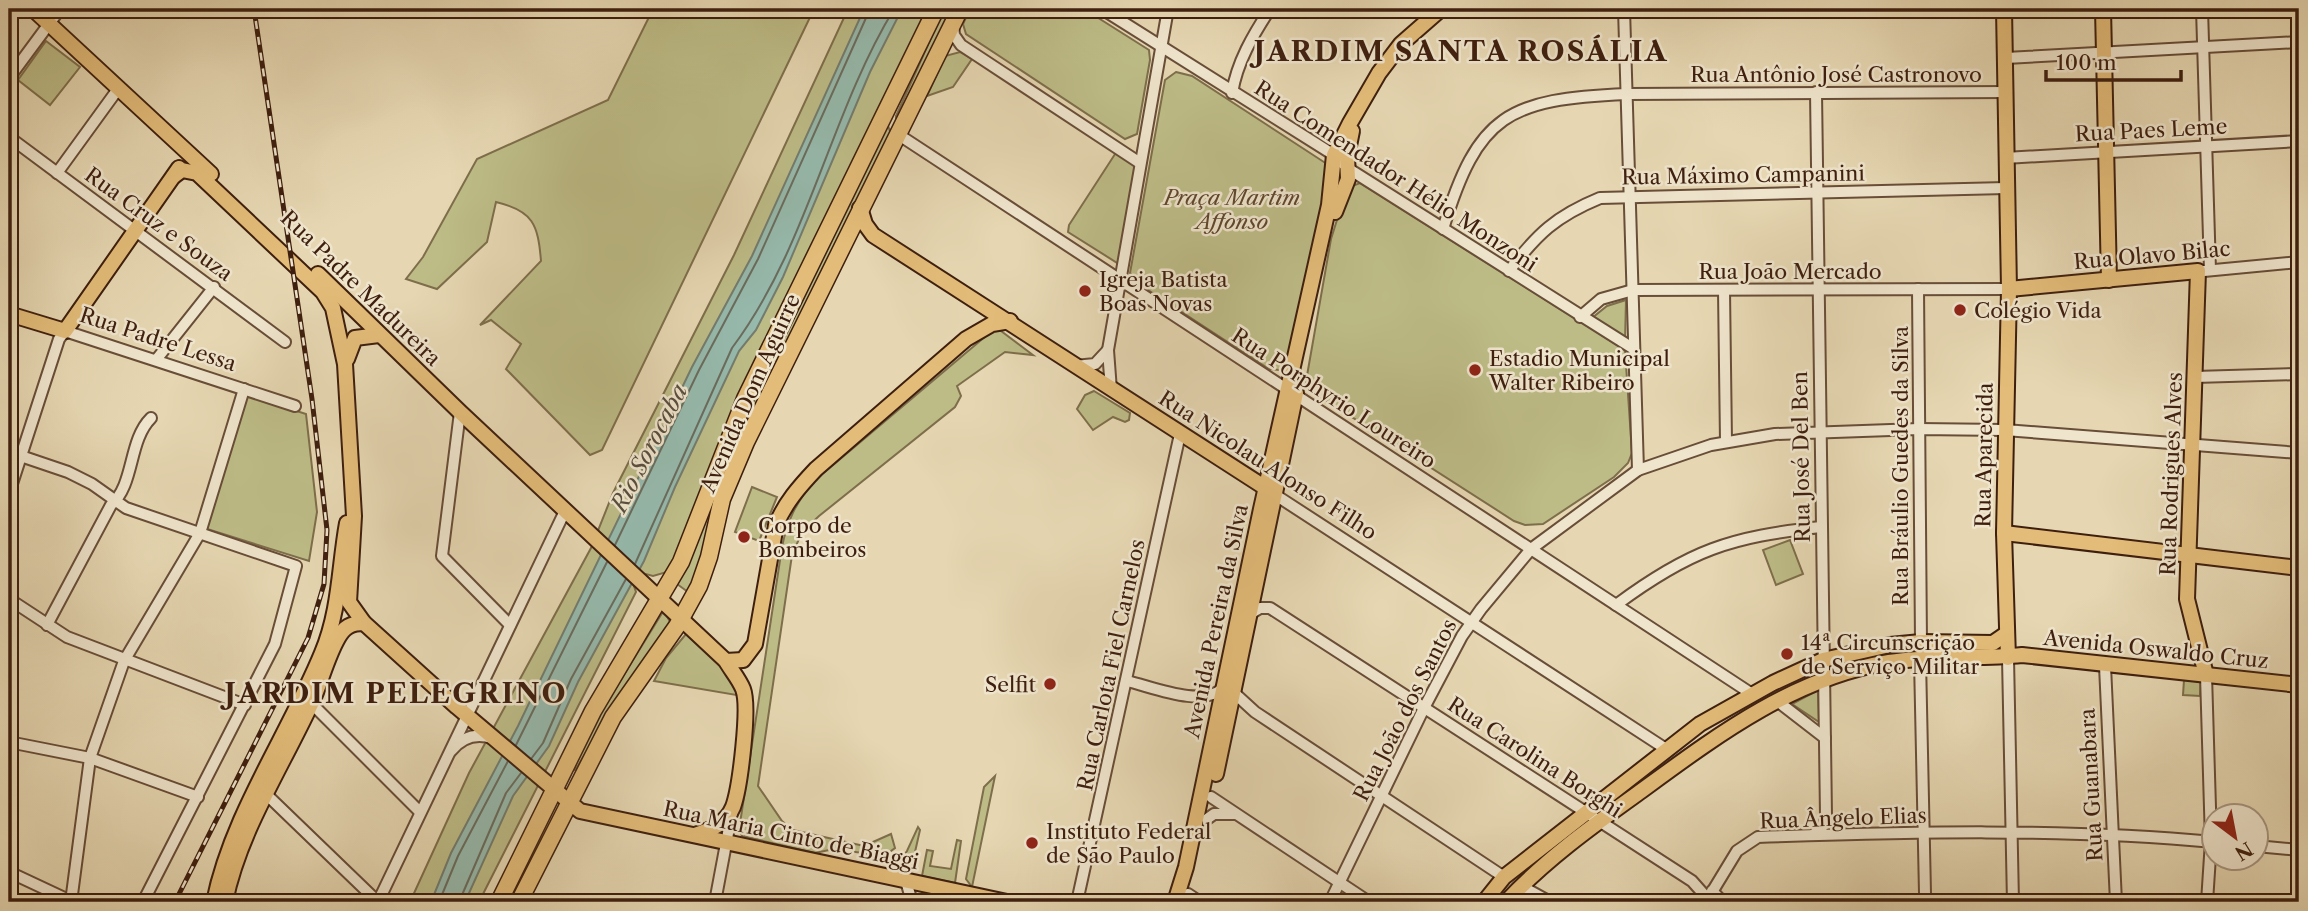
<svg xmlns="http://www.w3.org/2000/svg" width="2308" height="911" font-family="'Libre Caslon Text',serif">
  <style>
    .green { fill: #bdbc87; stroke: #7e6e4b; stroke-width: 2 }
    .water { fill: #96baad; stroke: #737c6e; stroke-width: 2 }
    .lines { fill: none; stroke-linecap: round; stroke-linejoin: round }
    .shore { stroke: #6a6c5e; stroke-width: 2 }
    .minor-casing { stroke: #684d38; stroke-width: 14 }
    .major-casing { stroke: #3e1f0f; stroke-width: 18 }
    .highway-casing { stroke: #3e1f0f; stroke-width: 19 }
    .minor { stroke: #efe5cd; stroke-width: 10 }
    .major { stroke: #e3bc79; stroke-width: 14 }
    .highway { stroke: #e3bc79; stroke-width: 16 }
    .rail-casing { stroke: #3e1f0f; stroke-width: 5 }
    .rail { stroke: #efe5cd; stroke-width: 2.5; stroke-dasharray: 8; stroke-linecap: butt }
    .poi-dot { fill: #8f2418; stroke: #efe5cd; stroke-width: 2.5 }
    .labels { text-anchor: middle; dominant-baseline: central; stroke-width: 5; stroke-linejoin: round; paint-order: stroke }
    .street-label { font-size: 21px; fill: #3e1f0f; stroke: #efe5cd }
    .park-label { font-size: 21px; font-style: italic; fill: #5e462d; stroke: #efe5cd }
    .poi-label { font-size: 21px; fill: #3e1f0f; stroke: #efe5cd; text-anchor: start }
    .water-label { font-size: 23px; font-style: italic; fill: #584e3e; stroke: #efe5cd }
    .district-label { font-size: 28px; font-weight: bold; letter-spacing: 2px; fill: #3e1f0f; stroke: #efe5cd }
  </style>
  <rect width="100%" height="100%" fill="#e6d7b2"/>
  <filter id="stains"><feTurbulence type="fractalNoise" baseFrequency=".00286" numOctaves="4"/><feColorMatrix values="0 0 0 0 .2 0 0 0 0 .09 0 0 0 0 .02 0 0 0 .5 -.17"/></filter>
  <radialGradient id="worn" r=".72"><stop offset=".6" stop-color="#630" stop-opacity="0"/><stop offset="1" stop-color="#630" stop-opacity=".3"/></radialGradient>
  <!-- green -->
  <g class="green">
    <path d="M 653,9 L 814,9 L 602,450 L 590,455 L 506,369 L 521,344 L 491,320 L 480,325 L 541,261 C 538,224 533,211 496,202 L 487,242 L 437,289 L 406,279 L 423,257 L 477,159 L 608,100 Z"/>
    <path d="M 848,9 L 931,9 L 675,560 L 667,572 L 653,576 L 646,574 L 634,586 L 636,592 L 479,902 L 410,902 L 469,773 L 591,548 L 613,493 L 734,255 Z"/>
    <path d="M 944,9 L 954,9 L 896,126 L 896,116 Z"/>
    <path d="M 970,9 L 1084,9 L 1149,50 L 1150,60 L 1137,134 L 1125,139 L 966,34 L 963,24 Z"/>
    <path d="M 46,41 L 80,67 L 50,105 L 18,80 Z"/>
    <path d="M 960,52 L 972,59 L 953,87 L 927,96 L 945,56 Z"/>
    <path d="M 1176,72 L 1192,76 L 1327,164 L 1330,176 L 1286,366 L 1279,370 L 1269,369 L 1142,286 L 1130,273 L 1165,80 Z"/>
    <path d="M 887,123 L 891,134 L 688,592 L 677,584 L 754,391 Z"/>
    <path d="M 1117,151 L 1138,164 L 1122,266 L 1068,232 L 1069,225 Z"/>
    <path d="M 1360,183 L 1625,350 L 1632,453 L 1628,463 L 1614,477 L 1543,524 L 1525,525 L 1514,521 L 1305,387 L 1331,239 L 1347,188 Z"/>
    <path d="M 1626,300 L 1625,341 L 1592,318 L 1607,306 Z"/>
    <path d="M 993,330 L 1001,331 L 1033,355 L 1005,352 L 957,386 L 961,396 L 955,407 L 819,516 L 802,532 L 792,555 L 758,786 L 782,821 L 793,830 L 864,846 L 891,834 L 895,848 L 884,856 L 834,849 L 815,853 L 742,836 L 739,830 L 782,547 C 787,521 796,503 813,482 Z"/>
    <path d="M 1094,391 L 1130,413 L 1129,420 L 1125,422 L 1113,417 L 1093,430 L 1077,409 L 1085,395 Z"/>
    <path d="M 247,395 L 306,414 L 317,512 L 309,561 L 204,528 Z"/>
    <path d="M 752,487 L 777,497 L 759,541 L 735,532 Z"/>
    <path d="M 1790,540 L 1803,574 L 1776,585 L 1763,550 Z"/>
    <path d="M 664,610 L 671,624 L 621,692 L 575,771 L 576,752 Z"/>
    <path d="M 686,634 L 726,670 L 742,696 L 654,681 L 666,658 Z"/>
    <path d="M 2184,680 L 2201,681 L 2200,696 L 2183,695 Z"/>
    <path d="M 1818,690 L 1819,722 L 1792,704 Z"/>
    <path d="M 995,776 L 972,887 L 966,879 L 984,787 Z"/>
    <path d="M 918,827 L 920,830 L 910,874 L 892,870 L 907,851 Z"/>
    <path d="M 957,840 L 961,841 L 955,883 L 922,876 L 927,850 L 933,851 L 930,866 L 951,869 Z"/>
  </g>
  <!-- water -->
  <path class="water" d="M 864,9 L 902,9 L 870,72 L 783,277 L 756,330 L 739,351 L 675,487 L 644,561 L 578,682 L 549,746 L 513,796 L 465,902 L 431,902 L 451,853 L 518,726 L 692,367 L 752,256 Z"/>
  <g class="lines">
    <!-- shore -->
    <g class="shore">
      <path d="M 615,545 L 699,370 L 758,259 L 870,9"/>
      <path d="M 635,564 L 732,348 C 808,247 829,116 894,9"/>
      <path d="M 516,745 L 607,562"/>
      <path d="M 531,759 L 543,743 L 571,679 L 626,579"/>
      <path d="M 439,902 L 458,856 L 508,761"/>
      <path d="M 459,902 L 506,793 L 521,773"/>
    </g>
    <!-- minor casing -->
    <g class="minor-casing">
      <g id="minor">
        <path d="M 1102,9 L 1334,155 L 1349,169 L 1634,349"/>
        <path d="M 1624,9 L 1638,470"/>
        <path d="M 2202,9 L 2210,270"/>
        <path d="M 953,24 L 954,35 L 961,45 L 1140,163"/>
        <path d="M 2006,58 L 2299,42"/>
        <path d="M 9,78 L 60,9"/>
        <path d="M 1232,93 C 1237,62 1253,35 1270,9"/>
        <path d="M 896,133 L 1752,694"/>
        <path d="M 9,137 L 285,342"/>
        <path d="M 2005,158 L 2299,141"/>
        <path d="M 57,173 L 118,89"/>
        <path d="M 1443,229 C 1478,114 1508,99 1627,94 L 2007,92"/>
        <path d="M 1509,271 C 1537,234 1556,216 1600,198 L 2006,188"/>
        <path d="M 2204,271 L 2299,262"/>
        <path d="M 1918,289 L 1921,642"/>
        <path d="M 1724,290 L 1726,442"/>
        <path d="M 1580,317 L 1601,299 L 1633,290 L 2009,289"/>
        <path d="M 156,360 L 214,287"/>
        <path d="M 1075,366 L 1095,364 L 1108,350"/>
        <path d="M 2195,377 L 2299,374"/>
        <path d="M 1111,390 L 1108,350 L 1168,9"/>
        <path d="M 460,412 L 442,556 L 510,625"/>
        <path d="M 9,452 L 68,472 L 92,484 L 126,508 L 296,566 L 275,644 L 143,902"/>
        <path d="M 9,493 L 59,339 L 65,331 L 295,406"/>
        <path d="M 1277,496 L 1666,749"/>
        <path d="M 9,599 L 67,637 L 245,705"/>
        <path d="M 1616,605 C 1690,550 1730,537 1821,527"/>
        <path d="M 1250,614 L 1260,608 L 1270,608 L 1692,881 L 1708,899"/>
        <path d="M 47,625 L 111,505 C 135,484 128,441 151,418"/>
        <path d="M 2008,658 L 2013,902"/>
        <path d="M 1920,660 L 1925,893"/>
        <path d="M 2105,666 L 2116,902"/>
        <path d="M 2206,675 L 2211,841 L 2207,902"/>
        <path d="M 1127,681 C 1153,687 1202,708 1223,688"/>
        <path d="M 1232,691 L 1255,712 L 1504,877"/>
        <path d="M 308,700 L 420,812"/>
        <path d="M 1776,700 L 1825,738"/>
        <path d="M 9,742 L 90,758 L 198,797"/>
        <path d="M 451,751 C 462,737 476,733 492,738"/>
        <path d="M 267,795 L 378,902"/>
        <path d="M 1211,797 L 1369,902"/>
        <path d="M 1207,819 L 1214,814 L 1235,814"/>
        <path d="M 1813,835 L 1824,825 L 1826,816 L 1816,92"/>
        <path d="M 2256,846 L 2299,850"/>
        <path d="M 9,872 L 73,902"/>
        <path d="M 906,881 L 912,902"/>
        <path d="M 1521,886 L 1550,902"/>
        <path d="M 1712,891 L 1723,902"/>
        <path d="M 1188,894 L 1200,902"/>
        <path d="M 71,902 L 90,758 L 124,661 L 200,533 L 244,389"/>
        <path d="M 378,902 L 565,511"/>
        <path d="M 528,902 L 536,902"/>
        <path d="M 715,902 L 732,812"/>
        <path d="M 1077,902 L 1180,434"/>
        <path d="M 1330,902 L 1424,708 L 1462,636 L 1481,609 L 1531,549 L 1638,470 L 1711,445 L 1775,434 L 1919,429 L 2005,430 L 2299,453"/>
        <path d="M 1706,902 L 1737,851 L 1758,837 C 1910,832 2062,828 2214,842"/>
      </g>
    </g>
    <!-- major casing -->
    <g class="major-casing">
      <g id="major">
        <path d="M 33,9 L 211,174"/>
        <path d="M 2004,9 L 2009,289 L 2004,533 L 2008,658"/>
        <path d="M 2103,9 L 2109,280"/>
        <path d="M 174,176 L 182,170 L 197,173 L 323,292 L 333,308 L 345,364 L 354,516 L 349,602 L 364,623 L 457,707 L 580,811 L 1007,902"/>
        <path d="M 860,208 L 865,224 L 873,235 L 1272,492"/>
        <path d="M 1335,212 L 1348,179 L 1347,156 L 1352,131"/>
        <path d="M 318,274 L 460,412 L 726,661 C 731,670 739,679 743,689 C 750,707 740,788 733,807 C 726,824 710,830 695,835"/>
        <path d="M 2009,289 L 2198,271 L 2187,599 L 2206,675"/>
        <path d="M 9,314 L 65,331 L 179,168"/>
        <path d="M 347,359 L 355,338 L 379,335"/>
        <path d="M 2004,533 L 2299,568"/>
        <path d="M 726,661 L 743,660 L 755,644 L 776,525 C 785,503 799,487 816,469 L 966,339 L 992,324 L 1010,321"/>
        <path d="M 1216,774 L 1296,393"/>
        <path d="M 214,902 C 232,814 288,736 322,653 C 340,610 339,567 347,523"/>
        <path d="M 225,902 C 239,832 282,767 312,702 C 321,682 327,657 338,638 C 344,627 351,623 364,623"/>
        <path d="M 1175,902 L 1186,867 L 1261,509 L 1329,205 L 1334,155 L 1350,123 L 1379,73 L 1401,44 L 1441,9"/>
        <path d="M 1484,902 L 1504,877 L 1700,724 L 1773,683 L 1823,660 L 1890,645 L 1921,642 L 1993,643 L 2006,634"/>
        <path d="M 1506,902 C 1544,861 1591,827 1637,794 C 1715,737 1792,678 1889,662 C 1933,655 1979,659 2022,655 L 2299,685"/>
      </g>
    </g>
    <!-- highway casing -->
    <g class="highway-casing">
      <g id="highway">
        <path d="M 499,902 L 593,711 L 681,562 L 745,399 L 936,9"/>
        <path d="M 519,902 L 613,717 L 677,626 L 699,586 L 709,557 L 722,499 L 746,442 L 960,9"/>
      </g>
    </g>
    <!-- minor -->
    <use href="#minor" class="minor"/>
    <!-- major -->
    <use href="#major" class="major"/>
    <!-- highway -->
    <use href="#highway" class="highway"/>
    <!-- rail casing -->
    <g class="rail-casing">
      <path id="rail" d="M 175,902 L 308,638 L 324,584 L 327,530 L 312,399 L 254,9"/>
    </g>
    <!-- rail -->
    <use href="#rail" class="rail"/>
  </g>
  <!-- markers -->
  <g class="poi-dot">
    <circle cx="1085" cy="291" r="7"/>
    <circle cx="1960" cy="310" r="7"/>
    <circle cx="1475" cy="370" r="7"/>
    <circle cx="744" cy="537" r="7"/>
    <circle cx="1787" cy="654" r="7"/>
    <circle cx="1050" cy="684" r="7"/>
    <circle cx="1032" cy="843" r="7"/>
  </g>
  <g class="labels">
    <!-- street labels -->
    <g class="street-label">
      <text x="1836" y="74">Rua Antônio José Castronovo</text>
      <text transform="translate(2151 130) rotate(-3)">Rua Paes Leme</text>
      <text transform="translate(1743 175) rotate(-1)">Rua Máximo Campanini</text>
      <text transform="translate(1396 176) rotate(33)">Rua Comendador Hélio Monzoni</text>
      <text transform="translate(159 224) rotate(36)">Rua Cruz e Souza</text>
      <text transform="translate(2152 255) rotate(-5)">Rua Olavo Bilac</text>
      <text x="1790" y="271">Rua João Mercado</text>
      <text transform="translate(361 288) rotate(44)">Rua Padre Madureira</text>
      <text transform="translate(158 339) rotate(18)">Rua Padre Lessa</text>
      <text transform="translate(750 393) rotate(-66)">Avenida Dom Aguirre</text>
      <text transform="translate(1334 398) rotate(33)">Rua Porphyrio Loureiro</text>
      <text transform="translate(1984 455) rotate(-89)">Rua Aparecida</text>
      <text transform="translate(1801 457) rotate(-91)">Rua José Del Ben</text>
      <text transform="translate(1268 465) rotate(33)">Rua Nicolau Alonso Filho</text>
      <text transform="translate(1900 466) rotate(-90)">Rua Bráulio Guedes da Silva</text>
      <text transform="translate(2171 474) rotate(-88)">Rua Rodrigues Alves</text>
      <text transform="translate(1216 621) rotate(-78)">Avenida Pereira da Silva</text>
      <text transform="translate(2156 649) rotate(6)">Avenida Oswaldo Cruz</text>
      <text transform="translate(1111 665) rotate(-78)">Rua Carlota Fiel Carnelos</text>
      <text transform="translate(1405 710) rotate(-63)">Rua João dos Santos</text>
      <text transform="translate(1535 757) rotate(33)">Rua Carolina Borghi</text>
      <text transform="translate(2091 785) rotate(-93)">Rua Guanabara</text>
      <text transform="translate(1843 818) rotate(-2)">Rua Ângelo Elias</text>
      <text transform="translate(791 835) rotate(12)">Rua Maria Cinto de Biaggi</text>
    </g>
    <!-- park labels -->
    <g class="park-label">
      <text x="1232" y="197">Praça Martim<tspan x="1232" dy="24">Affonso</tspan></text>
    </g>
    <!-- poi labels -->
    <g class="poi-label">
      <text x="1099" y="279">Igreja Batista<tspan x="1099" dy="24">Boas Novas</tspan></text>
      <text x="1974" y="310">Colégio Vida</text>
      <text x="1489" y="358">Estadio Municipal<tspan x="1489" dy="24">Walter Ribeiro</tspan></text>
      <text x="758" y="525">Corpo de<tspan x="758" dy="24">Bombeiros</tspan></text>
      <text x="1801" y="642">14ª Circunscrição<tspan x="1801" dy="24">de Serviço Militar</tspan></text>
      <text x="1036" y="684" text-anchor="end">Selfit</text>
      <text x="1046" y="831">Instituto Federal<tspan x="1046" dy="24">de São Paulo</tspan></text>
    </g>
    <!-- water labels -->
    <g class="water-label">
      <text transform="translate(649 448) rotate(-63)">Rio Sorocaba</text>
    </g>
    <!-- district labels -->
    <g class="district-label">
      <text x="1461" y="51">JARDIM SANTA ROSÁLIA</text>
      <text x="396" y="693">JARDIM PELEGRINO</text>
    </g>
  </g>
  <!-- margin -->
  <rect width="2308" height="911" fill="none" stroke="#e6d7b2" stroke-width="35"/>
  <rect x="10" y="10" width="2287" height="890" fill="none" stroke="#3e1f0f" stroke-width="3.5"/>
  <rect x="18" y="18" width="2273" height="876" fill="none" stroke="#3e1f0f" stroke-width="2"/>
  <!-- north arrow -->
  <g transform="translate(2235 837) rotate(148)"><circle r="33" fill="#efe5cd" stroke="#a89681" stroke-width="2"/>
  <path d="M0-5L12 26L0 18L-12 26Z" fill="#8f2418"/>
  <text y="-10" font-size="19" font-weight="bold" text-anchor="middle" fill="#3e1f0f">N</text>
  </g>
  <!-- scale -->
  <path d="M2046 70v10h135v-10" fill="none" stroke="#3e1f0f" stroke-width="3.5"/>
  <text x="2056" y="70" font-size="21" fill="#3e1f0f" stroke="#efe5cd" stroke-width="5" paint-order="stroke">100 m</text>
  <rect width="100%" height="100%" filter="url(#stains)"/>
  <rect width="100%" height="100%" fill="url(#worn)"/>
</svg>
